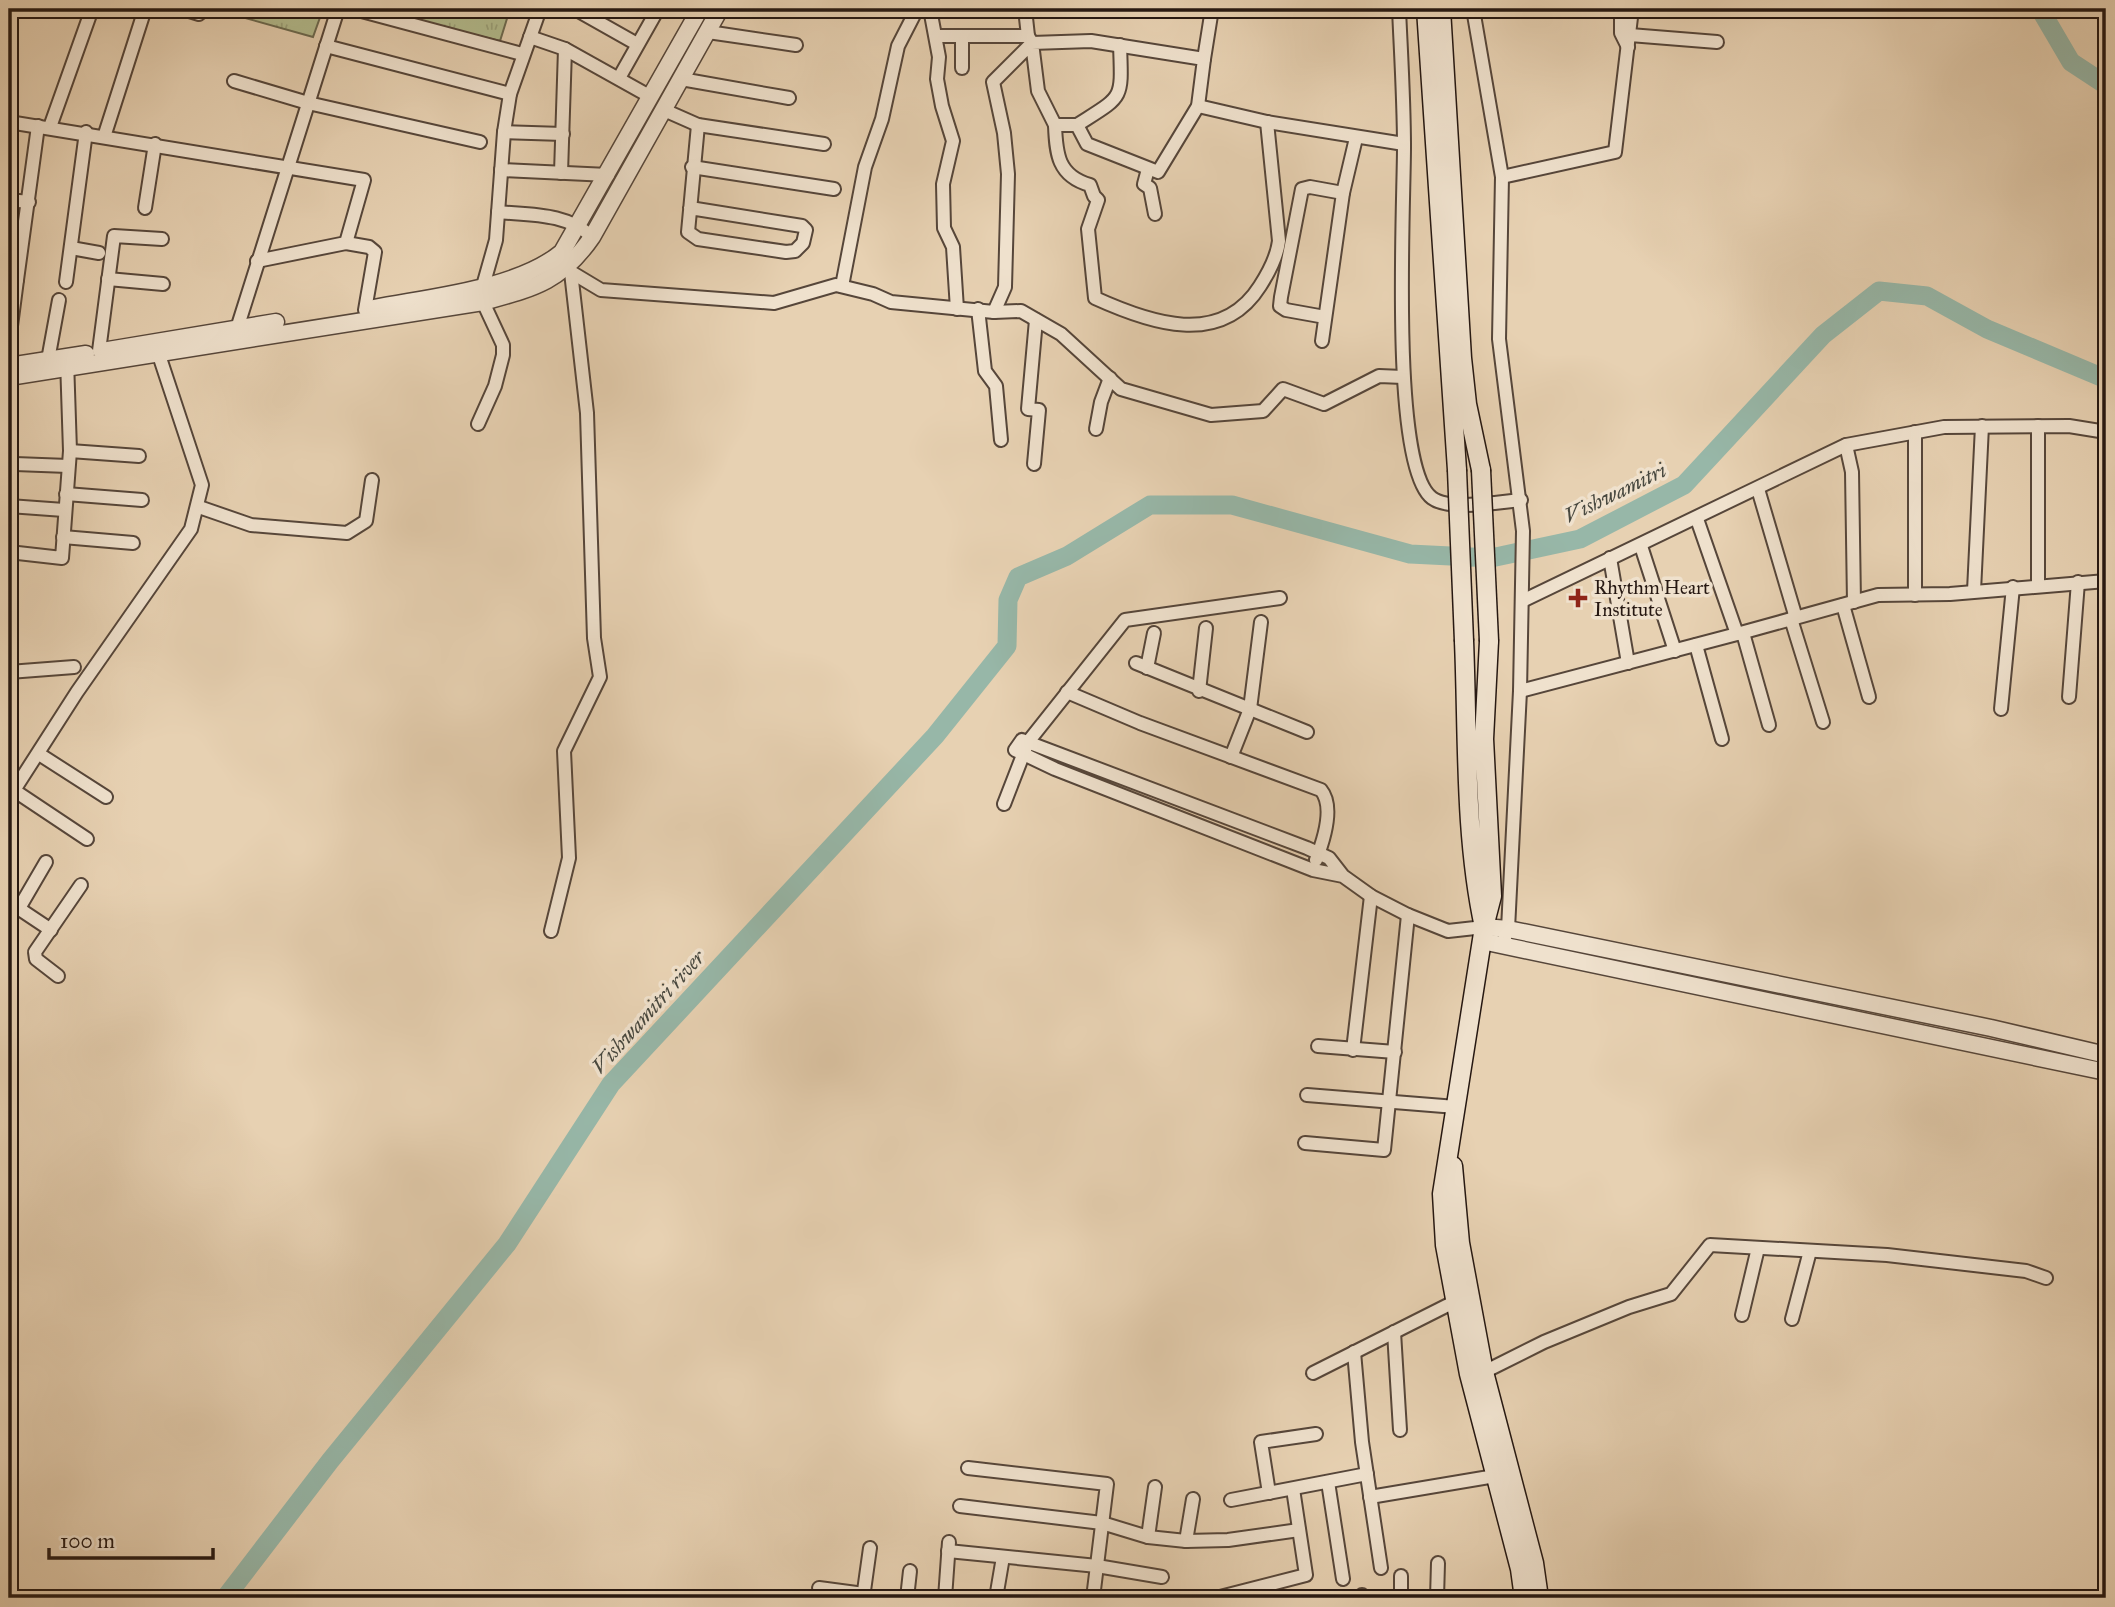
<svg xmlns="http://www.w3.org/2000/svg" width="2115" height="1607" font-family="'IM FELL Great Primer',serif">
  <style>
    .grass { fill: url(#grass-tufts); stroke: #6c6a50; stroke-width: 2 }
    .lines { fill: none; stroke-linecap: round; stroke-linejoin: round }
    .river { stroke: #97b7a8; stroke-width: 19 }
    .minor-casing { stroke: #56463a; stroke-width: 16 }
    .tertiary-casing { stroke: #56463a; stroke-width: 19 }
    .secondary-casing { stroke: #261812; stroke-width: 21 }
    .minor { stroke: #efe1cd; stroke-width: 12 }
    .tertiary { stroke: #efe1cd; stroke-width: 16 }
    .secondary { stroke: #efe1cd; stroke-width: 18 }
    .secondary-bridge-casing { stroke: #261812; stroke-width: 21; stroke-linecap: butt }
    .secondary-bridge { stroke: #efe1cd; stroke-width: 18 }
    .poi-dot { fill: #8f2418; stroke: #efe1cd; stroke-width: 2.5 }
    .labels { text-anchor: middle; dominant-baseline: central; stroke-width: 7; stroke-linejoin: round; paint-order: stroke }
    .poi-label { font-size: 19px; fill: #261812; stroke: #efe1cd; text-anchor: start }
    .water-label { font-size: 21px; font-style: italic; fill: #48483f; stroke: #efe1cd }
  </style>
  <defs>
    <pattern id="grass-tufts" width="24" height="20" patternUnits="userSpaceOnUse" patternTransform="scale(1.75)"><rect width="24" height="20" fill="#b3bc8e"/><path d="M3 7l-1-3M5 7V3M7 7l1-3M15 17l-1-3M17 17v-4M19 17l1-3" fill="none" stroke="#9aa179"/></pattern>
  </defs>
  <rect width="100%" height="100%" fill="#e7d1b2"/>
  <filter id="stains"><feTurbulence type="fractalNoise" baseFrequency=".00286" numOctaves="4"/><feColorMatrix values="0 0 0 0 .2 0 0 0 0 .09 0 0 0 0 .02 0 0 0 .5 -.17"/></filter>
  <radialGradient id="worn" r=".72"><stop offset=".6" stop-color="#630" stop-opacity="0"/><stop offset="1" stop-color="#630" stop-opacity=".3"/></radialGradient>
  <!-- grass -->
  <g class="grass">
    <path d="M 213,9 L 323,9 L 313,37 Z"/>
    <path d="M 370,9 L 510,9 L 500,41 Z"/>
  </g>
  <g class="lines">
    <!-- river -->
    <g class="river">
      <path d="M 2040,9 L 2071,62 L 2106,85"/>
      <path d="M 225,1598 L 330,1461 L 507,1244 L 611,1084 L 935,736 L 1007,646 L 1008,600 L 1018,577 L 1067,556 L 1150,505 L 1232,505 L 1410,554 L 1491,558 L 1580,539 L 1684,485 L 1823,335 L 1879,291 L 1927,296 L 1987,329 L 2106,379"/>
    </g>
    <!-- minor casing -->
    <g class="minor-casing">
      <g id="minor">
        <path d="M 183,9 L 199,14"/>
        <path d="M 354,9 L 522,54"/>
        <path d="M 575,9 L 637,44"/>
        <path d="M 930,9 L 939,57 L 937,79 L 942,106 L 953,141 L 943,184 L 944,228 L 953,247 L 957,309"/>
        <path d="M 1399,9 C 1401,55 1404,101 1404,147 C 1404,207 1390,467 1432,498 C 1449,511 1499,502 1521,500"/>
        <path d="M 1473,9 L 1502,177 L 1499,339 L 1523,531 L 1520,691 L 1508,929 L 1503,943"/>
        <path d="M 1621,9 L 1621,33 L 1628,47"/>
        <path d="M 708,32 L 796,45"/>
        <path d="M 1630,35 L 1717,42"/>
        <path d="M 936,36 L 1028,36"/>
        <path d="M 530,37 L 565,49 L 651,97"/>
        <path d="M 962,39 L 962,68"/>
        <path d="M 326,46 L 510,94"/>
        <path d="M 1204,59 L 1212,9"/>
        <path d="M 619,78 L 658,9"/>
        <path d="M 681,79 L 789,98"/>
        <path d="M 234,81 L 308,103 L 480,142"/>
        <path d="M 1198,106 L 1267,122 L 1404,144"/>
        <path d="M 664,110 L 698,125 L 824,144"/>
        <path d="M 9,122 L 364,180 L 346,243 L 257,261"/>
        <path d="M 1055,125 C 1056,154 1058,176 1090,185 L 1094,196 L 1098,200 L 1088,229 L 1095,298 C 1150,323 1221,348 1260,286 C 1269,272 1277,257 1279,241 L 1267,122"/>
        <path d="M 1077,125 C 1124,95 1122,101 1120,45"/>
        <path d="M 50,127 L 92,9"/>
        <path d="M 504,132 L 563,134"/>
        <path d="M 104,137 L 145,9"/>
        <path d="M 692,167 L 834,189"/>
        <path d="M 1148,169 L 1144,184 L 1150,188 L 1155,214"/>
        <path d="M 501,170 L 608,175"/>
        <path d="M 561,173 L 565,49"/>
        <path d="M 1502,177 L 1615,152 L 1632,9"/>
        <path d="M 9,200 L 29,202"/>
        <path d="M 145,208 L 155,144"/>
        <path d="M 690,208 L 802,226 L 806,230 L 803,243 L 795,251 L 786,252 L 698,239 L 688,232 L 698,125"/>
        <path d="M 498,212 C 532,215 567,213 592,237"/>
        <path d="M 346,243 L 369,247 L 375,252 L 365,310"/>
        <path d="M 71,248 L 99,253"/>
        <path d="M 566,269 L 601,290 L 774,303 L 836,285 L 873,294 L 891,302 L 994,312 L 1021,311 L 1061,334 L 1121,389 L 1211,415 L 1263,411 L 1283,389 L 1324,404 L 1379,376 L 1403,377"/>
        <path d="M 9,279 L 17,280 L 38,126"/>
        <path d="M 108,279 L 163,284"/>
        <path d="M 66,282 L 86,132"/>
        <path d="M 842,286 L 865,167 L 882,119 L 898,46 L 917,9"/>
        <path d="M 978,309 L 985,371 L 996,386 L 1001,440"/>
        <path d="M 994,312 L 1005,287 L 1008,174 L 1004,133 L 993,82 L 1032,43 L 1091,41 L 1204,59 L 1198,106 L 1158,172 L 1087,144 L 1077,125 L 1055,125 L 1038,91 L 1032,43 L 1028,36 L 1025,9"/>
        <path d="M 1325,317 L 1286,310 L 1280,306 L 1281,297 L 1302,189 L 1310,187 L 1343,193"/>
        <path d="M 11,326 L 17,280"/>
        <path d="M 235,335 L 338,9"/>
        <path d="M 1322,341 L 1343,193 L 1356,138"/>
        <path d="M 99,351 L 114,236 L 162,239"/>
        <path d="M 48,360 L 59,300"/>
        <path d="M 478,424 L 495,386 L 503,355 L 503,345 L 483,302 L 483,286 L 496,240 L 504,132 L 510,94 L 540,9"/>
        <path d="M 2038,426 L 2038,585"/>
        <path d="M 1096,429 L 1101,402 L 1110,378"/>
        <path d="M 2105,431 L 2106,497"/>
        <path d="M 1915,432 L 1915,595"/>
        <path d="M 1846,445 L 1852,472 L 1854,602"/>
        <path d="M 70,451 L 139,456"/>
        <path d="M 15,464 L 68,466"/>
        <path d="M 1034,464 L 1039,410 L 1028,409 L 1036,320"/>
        <path d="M 1758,489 L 1796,618"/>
        <path d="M 66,494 L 142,500"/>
        <path d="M 9,506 L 64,510"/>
        <path d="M 199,507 L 251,525 L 347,533 L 366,521 L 372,480"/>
        <path d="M 63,537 L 133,543"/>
        <path d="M 1641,546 L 1675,651"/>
        <path d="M 9,552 L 62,558 L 70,451 L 67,360"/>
        <path d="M 1610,558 L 1628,663"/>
        <path d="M 1974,591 L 1982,426"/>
        <path d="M 1522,601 L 1846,445 L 1944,427 L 2069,426 L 2106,432"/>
        <path d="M 1843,605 L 1869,697"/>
        <path d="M 1791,619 L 1823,722"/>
        <path d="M 1743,633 L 1769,725"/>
        <path d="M 1737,634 L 1878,595 L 1950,594 L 2106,581"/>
        <path d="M 1696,645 L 1722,739"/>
        <path d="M 1136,663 L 1307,732"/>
        <path d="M 1147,668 L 1154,633"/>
        <path d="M 9,672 L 74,667"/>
        <path d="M 1199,691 L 1206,628"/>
        <path d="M 1520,691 L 1737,634 L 1697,519"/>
        <path d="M 1067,692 L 1140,723 L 1321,790 C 1335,807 1323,842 1316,860"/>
        <path d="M 2069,697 L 2078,582"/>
        <path d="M 2001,709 L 2013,587"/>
        <path d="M 39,754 L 106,797"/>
        <path d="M 1231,757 L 1250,709 L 1261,622"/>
        <path d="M 15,791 L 87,839"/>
        <path d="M 9,798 L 77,692 L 191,529 L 202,485 L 156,346"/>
        <path d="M 1004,804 L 1028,742 L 1125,620 L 1280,598"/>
        <path d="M 1343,876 L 1313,870 L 1055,769 L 1015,750 L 1022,740 L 1307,848 L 1329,858 L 1343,876 L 1371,896 L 1408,915 L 1448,931 L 1484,927"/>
        <path d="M 9,902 L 51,930"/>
        <path d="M 18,910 L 46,862"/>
        <path d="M 551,931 L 569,858 L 564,751 L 600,677 L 594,638 L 587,413 L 571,272"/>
        <path d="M 58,976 L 36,959 L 35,952 L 81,885"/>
        <path d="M 1318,1046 L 1395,1052"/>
        <path d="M 1353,1050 L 1371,896"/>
        <path d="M 1307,1095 L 1456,1107"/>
        <path d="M 1305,1143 L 1384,1150 L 1408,915"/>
        <path d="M 1742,1315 L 1758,1248"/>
        <path d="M 1792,1319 L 1810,1251"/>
        <path d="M 1394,1332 L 1400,1430"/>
        <path d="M 1354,1352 L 1362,1442 L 1381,1568"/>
        <path d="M 1484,1372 L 1544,1342 L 1629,1307 L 1671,1294 L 1710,1245 L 1887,1255 L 2026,1271 L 2046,1278"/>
        <path d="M 1313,1373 L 1456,1301"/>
        <path d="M 968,1468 L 1107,1484 L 1093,1598"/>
        <path d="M 1328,1482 L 1343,1579"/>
        <path d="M 1269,1493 L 1261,1442 L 1316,1434"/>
        <path d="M 1370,1497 L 1501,1475"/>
        <path d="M 1231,1500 L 1367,1474"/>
        <path d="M 960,1506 L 1102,1523 L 1148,1537 L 1186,1541 L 1228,1540 L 1299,1530"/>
        <path d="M 1148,1537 L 1155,1487"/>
        <path d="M 1186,1541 L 1193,1499"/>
        <path d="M 948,1551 L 1097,1566 L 1162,1577"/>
        <path d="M 819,1588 L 864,1594"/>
        <path d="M 863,1598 L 870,1548"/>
        <path d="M 907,1598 L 910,1571"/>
        <path d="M 945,1598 L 949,1542"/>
        <path d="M 996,1598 L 1003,1557"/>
        <path d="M 1216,1598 L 1306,1575 L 1293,1489"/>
        <path d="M 1362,1598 L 1362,1595"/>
        <path d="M 1401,1598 L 1401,1576"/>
        <path d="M 1437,1598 L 1438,1563"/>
      </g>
    </g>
    <!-- tertiary casing -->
    <g class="tertiary-casing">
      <g id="tertiary">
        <path d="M 374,308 C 430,297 518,289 562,252 L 700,9"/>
        <path d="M 108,350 L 276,322"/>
        <path d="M 9,366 L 86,354"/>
        <path d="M 9,377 L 483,302 C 534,288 561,282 592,237 L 720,9"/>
        <path d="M 1484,927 L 1508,929 L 1991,1028 L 2106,1055"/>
        <path d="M 1482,941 L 2106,1072"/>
      </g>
    </g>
    <!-- secondary casing -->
    <g class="secondary-casing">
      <g id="secondary">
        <path d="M 1426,9 L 1457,470"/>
        <path d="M 1441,9 L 1462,358 L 1467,404 L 1481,470"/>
        <path d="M 1464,641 C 1468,736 1464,834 1484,927 L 1492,896 L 1484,739 L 1489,641"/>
        <path d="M 1484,927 L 1442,1194 L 1445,1245 L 1469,1374 L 1520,1569 L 1524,1598"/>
        <path d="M 1453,1166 L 1460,1243 L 1484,1372 L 1534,1563 L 1539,1598"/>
      </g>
    </g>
    <!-- minor -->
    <use href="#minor" class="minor"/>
    <!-- tertiary -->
    <use href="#tertiary" class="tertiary"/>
    <!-- secondary -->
    <use href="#secondary" class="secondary"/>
    <!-- secondary-bridge casing -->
    <g class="secondary-bridge-casing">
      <g id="secondary-bridge">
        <path d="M 1457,470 L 1464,641"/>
        <path d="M 1481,470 L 1489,641"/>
      </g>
    </g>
    <!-- secondary-bridge -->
    <use href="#secondary-bridge" class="secondary-bridge"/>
  </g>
  <!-- markers -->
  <path class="poi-dot" d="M1574.5 587.5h7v7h7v7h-7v7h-7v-7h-7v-7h7z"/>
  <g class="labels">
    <!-- poi labels -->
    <g class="poi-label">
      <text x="1594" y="587">Rhythm Heart<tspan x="1594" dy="22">Institute</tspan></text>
    </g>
    <!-- water labels -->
    <g class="water-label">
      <text transform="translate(1615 493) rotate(-26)">Vishwamitri</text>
      <text transform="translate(648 1012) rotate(-48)">Vishwamitri river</text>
    </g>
  </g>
  <!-- margin -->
  <rect width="2115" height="1607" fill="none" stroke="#e7d1b2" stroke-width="35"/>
  <rect x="10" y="10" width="2094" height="1586" fill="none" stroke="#261812" stroke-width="3.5"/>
  <rect x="18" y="18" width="2080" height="1572" fill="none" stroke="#261812" stroke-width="2"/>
  <!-- scale -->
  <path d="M49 1548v10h164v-10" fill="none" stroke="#261812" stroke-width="3.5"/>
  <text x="60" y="1548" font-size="21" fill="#261812" stroke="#efe1cd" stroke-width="5" paint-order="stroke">100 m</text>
  <rect width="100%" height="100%" filter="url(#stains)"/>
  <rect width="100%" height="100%" fill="url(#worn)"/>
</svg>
